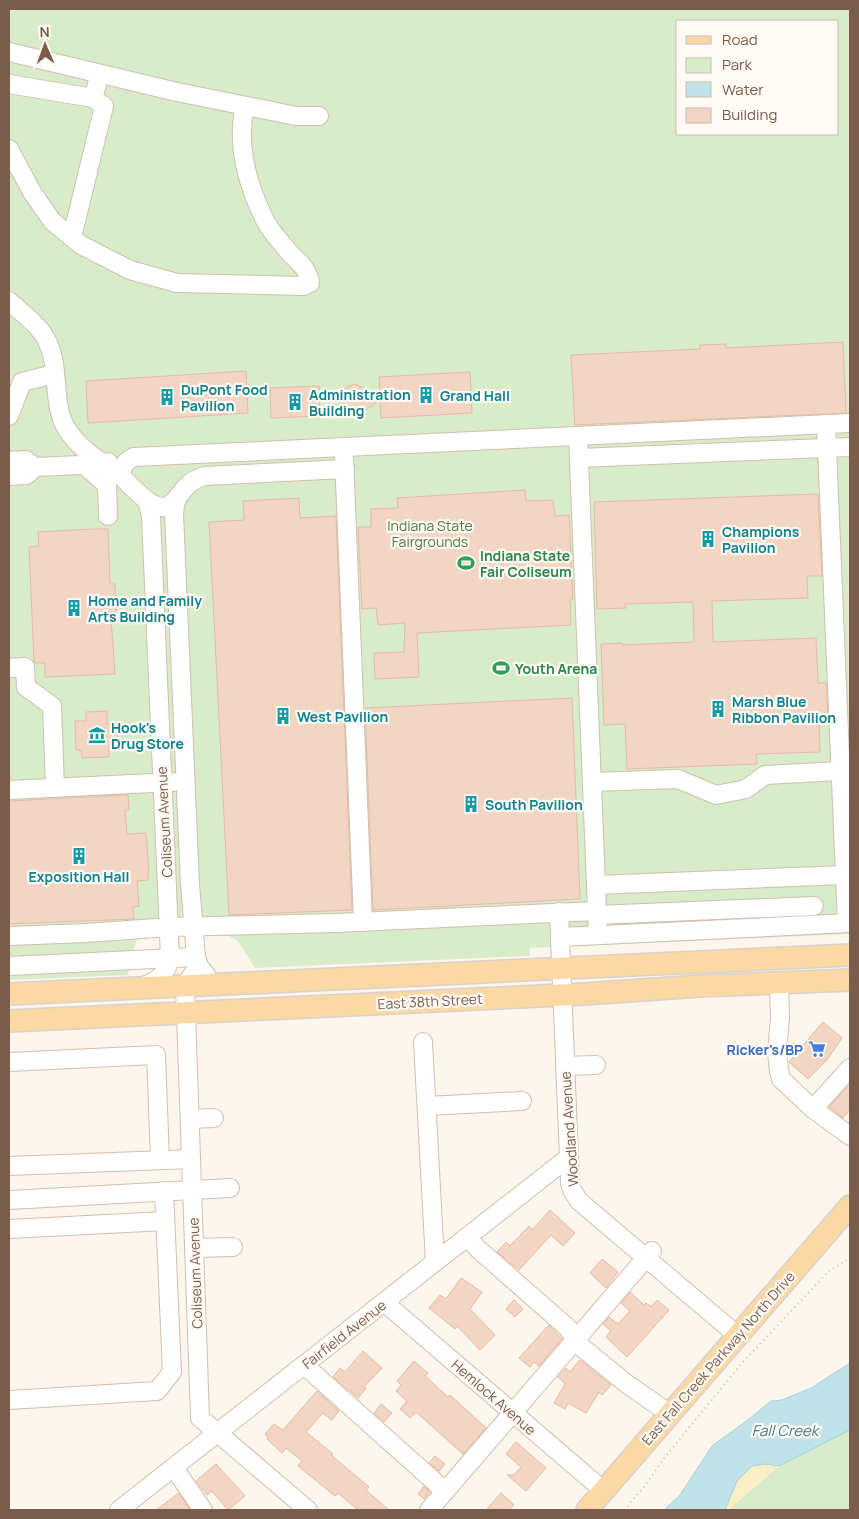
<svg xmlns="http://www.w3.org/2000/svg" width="859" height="1519" font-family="Manrope,sans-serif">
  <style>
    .green { fill: #d8ecc9; fill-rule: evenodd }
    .sand { fill: #fcefc7 }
    .water { fill: #bfe3e8; stroke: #a5d3da }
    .building { fill: #f3d5c3; stroke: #e6bba3 }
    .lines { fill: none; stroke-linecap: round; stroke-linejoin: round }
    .minor-casing { stroke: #d1beb0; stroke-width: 20 }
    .major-casing { stroke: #dad1cd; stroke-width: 24 }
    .path { stroke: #d9b8a5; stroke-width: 2; stroke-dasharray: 1 4; stroke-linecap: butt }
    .minor { stroke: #fff; stroke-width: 18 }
    .major { stroke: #fbd9a5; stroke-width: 21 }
    .labels { text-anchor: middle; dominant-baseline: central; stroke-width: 4.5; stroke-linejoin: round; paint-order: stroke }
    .culture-label { font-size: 14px; font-weight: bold; fill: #0d838f; stroke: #fffaf3; text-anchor: start }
    .park-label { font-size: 14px; fill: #537a41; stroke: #fffaf3 }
    .leisure-label { font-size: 14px; font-weight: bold; fill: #27864d; stroke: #fffaf3; text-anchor: start }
    .street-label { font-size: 14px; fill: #7a5c4d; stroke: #fffaf3 }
    .shop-label { font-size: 14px; font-weight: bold; fill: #366cbe; stroke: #fffaf3; text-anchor: end }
    .water-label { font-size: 15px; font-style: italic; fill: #437c86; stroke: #fffaf3 }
  </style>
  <rect width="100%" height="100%" fill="#fdf6ec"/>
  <!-- green -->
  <g class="green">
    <path d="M 9,9 L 850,9 L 850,934 L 530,948 L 530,956 L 255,968 L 238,941 L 222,932 L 138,936 L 130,960 L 128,975 L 9,980 ZM 678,21 L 838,21 L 838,134 L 678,134 Z"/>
    <path d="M 850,1430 L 850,1510 L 728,1510 L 779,1466 Z"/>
  </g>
  <!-- sand -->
  <path class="sand" d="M 765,1464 L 779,1466 L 728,1510 L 725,1510 L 737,1481 L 752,1466 Z"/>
  <!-- water -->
  <path class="water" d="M 850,1363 L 850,1430 L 779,1466 L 765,1464 L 752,1466 L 737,1481 L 725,1510 L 664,1510 L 680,1495 L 712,1446 L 749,1419 L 771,1401 L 782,1400 L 811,1388 Z"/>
  <!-- building -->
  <g class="building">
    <path d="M 843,342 L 846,413 L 575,425 L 571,355 L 700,349 L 700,345 L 726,344 L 726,348 Z"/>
    <path d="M 246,371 L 248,413 L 88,423 L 86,381 Z"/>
    <path d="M 470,372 L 472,413 L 381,418 L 379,377 Z"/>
    <path d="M 355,384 L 364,388 L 377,402 L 362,413 L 353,416 L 343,411 L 339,402 L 341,391 L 345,388 Z"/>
    <path d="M 319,386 L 320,416 L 271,418 L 270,388 Z"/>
    <path d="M 525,490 L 526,501 L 553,500 L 555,516 L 569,515 L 573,599 L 570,600 L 571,625 L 417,633 L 419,677 L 375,679 L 374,653 L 404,652 L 405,623 L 378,625 L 376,608 L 362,609 L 358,527 L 371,527 L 371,509 L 398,508 L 397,498 Z"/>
    <path d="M 818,494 L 822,576 L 807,576 L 808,598 L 712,601 L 713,642 L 816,638 L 818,683 L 826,683 L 828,719 L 819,720 L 820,752 L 756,754 L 757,764 L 627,769 L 625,724 L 604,725 L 601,644 L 622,643 L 622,645 L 694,642 L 693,602 L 625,604 L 626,608 L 597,609 L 594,502 Z"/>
    <path d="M 299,498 L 300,518 L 336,516 L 352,910 L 229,915 L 209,522 L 244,520 L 243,501 Z"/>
    <path d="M 92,529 L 108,529 L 110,584 L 115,584 L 116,618 L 111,618 L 115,674 L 45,677 L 45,663 L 35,663 L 34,661 L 29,547 L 39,546 L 38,532 Z"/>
    <path d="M 572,698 L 580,899 L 373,910 L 365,708 Z"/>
    <path d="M 107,711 L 107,724 L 117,723 L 118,746 L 109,746 L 109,757 L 82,758 L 81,750 L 76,750 L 75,721 L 86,721 L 86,712 Z"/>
    <path d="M 128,795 L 129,810 L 125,810 L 127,834 L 146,833 L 149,872 L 148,873 L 148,880 L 137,881 L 139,906 L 133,907 L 134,919 L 9,924 L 9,801 Z"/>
    <path d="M 823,1022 L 842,1038 L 827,1060 L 808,1079 L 789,1062 Z"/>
    <path d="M 850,1084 L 850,1110 L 843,1118 L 829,1107 Z"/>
    <path d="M 550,1210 L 575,1233 L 563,1246 L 551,1235 L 519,1270 L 497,1252 L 506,1242 L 510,1246 L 529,1226 L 532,1230 Z"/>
    <path d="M 602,1259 L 618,1272 L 606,1288 L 590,1273 Z"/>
    <path d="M 461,1278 L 482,1292 L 470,1309 L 495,1335 L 480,1350 L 457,1326 L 455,1329 L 429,1308 L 440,1295 L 446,1299 Z"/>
    <path d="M 630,1292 L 644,1305 L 646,1303 L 651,1307 L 657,1300 L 669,1310 L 627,1357 L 606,1337 L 611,1331 L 603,1324 L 609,1317 L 618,1324 L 630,1311 L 621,1303 Z"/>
    <path d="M 514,1300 L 523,1309 L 515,1317 L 506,1309 Z"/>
    <path d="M 549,1325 L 562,1339 L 539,1366 L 534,1362 L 530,1367 L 519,1358 Z"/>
    <path d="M 363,1351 L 382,1368 L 364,1387 L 366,1388 L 358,1398 L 333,1377 L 340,1368 L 345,1372 Z"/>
    <path d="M 580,1360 L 611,1385 L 602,1395 L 599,1392 L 586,1413 L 568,1403 L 565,1409 L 554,1403 L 565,1384 L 558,1377 L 566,1368 L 570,1372 Z"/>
    <path d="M 414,1361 L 428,1373 L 425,1376 L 448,1397 L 450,1395 L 486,1428 L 463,1454 L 416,1412 L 410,1418 L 400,1409 L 407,1401 L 396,1391 L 401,1385 L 397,1381 Z"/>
    <path d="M 317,1391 L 339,1411 L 332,1420 L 323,1413 L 306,1432 L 333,1454 L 331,1455 L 369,1487 L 366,1490 L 389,1510 L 358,1510 L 338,1493 L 335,1496 L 298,1466 L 302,1461 L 286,1448 L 282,1453 L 267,1439 L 268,1437 L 265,1434 L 274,1424 L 283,1430 Z"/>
    <path d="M 381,1404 L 392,1413 L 384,1422 L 374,1413 Z"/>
    <path d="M 516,1442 L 546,1468 L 526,1491 L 507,1475 L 514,1475 L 521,1467 L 506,1454 Z"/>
    <path d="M 435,1456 L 445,1464 L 439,1471 L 429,1463 Z"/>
    <path d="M 216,1464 L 245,1496 L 228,1510 L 212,1491 L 207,1495 L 196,1481 Z"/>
    <path d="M 424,1486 L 430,1492 L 424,1499 L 418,1494 Z"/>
    <path d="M 179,1493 L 190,1510 L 156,1510 Z"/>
    <path d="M 501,1493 L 514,1505 L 509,1510 L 486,1510 Z"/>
  </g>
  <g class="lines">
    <!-- minor casing -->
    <g class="minor-casing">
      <g id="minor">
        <path d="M 9,52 L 177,92 L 296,116 L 319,116"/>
        <path d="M 9,84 L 93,98 L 100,74"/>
        <path d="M 9,149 L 32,192 L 52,221 L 81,245 L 130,270 L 177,283 L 304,286 L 310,283 C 307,264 294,260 284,246 C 277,238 268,228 264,218 C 247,184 236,143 245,106"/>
        <path d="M 72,237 L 104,106 L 93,98"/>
        <path d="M 9,301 C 23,314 40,325 48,343 C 60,369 52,400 65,426 C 77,448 102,463 122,477"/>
        <path d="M 9,416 L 22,382 L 54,374"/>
        <path d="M 826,424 L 847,923"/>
        <path d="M 578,436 L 598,935"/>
        <path d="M 344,457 L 363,922"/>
        <path d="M 579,458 L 850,447"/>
        <path d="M 9,461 L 26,460 L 35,467 L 104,464 L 108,462"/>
        <path d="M 84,465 L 107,485 L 108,516"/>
        <path d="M 345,469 L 205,476 C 198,478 193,480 188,485 C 177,495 170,516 151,503 C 143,499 129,484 122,477 C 121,466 125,461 134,457 L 850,423"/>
        <path d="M 9,476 L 27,475 L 35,467"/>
        <path d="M 177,499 L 175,505 L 174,514 L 190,884 L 196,957 L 199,966 L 206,975"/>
        <path d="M 9,668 L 25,667 L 26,687 L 52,706 L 55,788"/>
        <path d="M 592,782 L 678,779 L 716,795 L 746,789 L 765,775 L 841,771"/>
        <path d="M 9,790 L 173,782"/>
        <path d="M 596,885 L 845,875"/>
        <path d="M 559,912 L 570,1183 L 572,1190 L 579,1201 L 738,1336"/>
        <path d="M 597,915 L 814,906"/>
        <path d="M 9,936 L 86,933 L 170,927 L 335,923 L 597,911"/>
        <path d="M 560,937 L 850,923"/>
        <path d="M 9,966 L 196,957"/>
        <path d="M 199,966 L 185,985 L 200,1418 L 308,1510"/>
        <path d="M 779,983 L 780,1017 L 777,1053 L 779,1071 L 781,1079 L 813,1109 L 850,1136"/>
        <path d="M 141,987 C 157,982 167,974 170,958 L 151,516 L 147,501"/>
        <path d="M 423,1042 L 435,1262"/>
        <path d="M 9,1062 L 156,1055 L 160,1160"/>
        <path d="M 565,1066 L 596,1065"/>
        <path d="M 427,1106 L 522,1101"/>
        <path d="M 813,1109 L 850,1068"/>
        <path d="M 190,1119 L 214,1118"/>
        <path d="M 9,1166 L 191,1159"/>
        <path d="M 9,1200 L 230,1188"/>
        <path d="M 9,1229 L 165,1221"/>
        <path d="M 467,1237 L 478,1249 L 568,1328 L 579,1345 L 627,1384 L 670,1414"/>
        <path d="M 194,1248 L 233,1247"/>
        <path d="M 384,1302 L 604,1491"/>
        <path d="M 304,1365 L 445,1491"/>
        <path d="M 9,1400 L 157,1391 L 172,1372 L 164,1191"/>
        <path d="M 174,1468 L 203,1510"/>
        <path d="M 119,1510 L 569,1157"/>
        <path d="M 429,1510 L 652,1251"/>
      </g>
    </g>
    <!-- major casing -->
    <g class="major-casing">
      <g id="major">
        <path d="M 9,994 L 850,955"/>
        <path d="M 9,1021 L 584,994 L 700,986 L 850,980"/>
        <path d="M 587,1510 L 850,1206"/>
      </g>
    </g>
    <!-- path -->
    <path class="path" d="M 624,1510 L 644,1487 L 665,1457 L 743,1362 L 829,1271 L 850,1258"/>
    <!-- minor -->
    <use href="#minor" class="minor"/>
    <!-- major -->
    <use href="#major" class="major"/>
  </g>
  <!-- icons -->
  <defs>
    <g id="building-bare" transform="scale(1.35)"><path d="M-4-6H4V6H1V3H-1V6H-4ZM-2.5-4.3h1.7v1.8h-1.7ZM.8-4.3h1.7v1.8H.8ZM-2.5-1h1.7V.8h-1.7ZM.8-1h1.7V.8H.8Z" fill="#0f9aa8" stroke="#fffaf3" stroke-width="2.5" paint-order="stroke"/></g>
    <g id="stadium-bare" transform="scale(1.35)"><path d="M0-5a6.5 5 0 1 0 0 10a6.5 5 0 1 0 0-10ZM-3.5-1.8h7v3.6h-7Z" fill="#2e9e5b" stroke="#fffaf3" stroke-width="2.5" paint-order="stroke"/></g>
    <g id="museum-bare" transform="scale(1.35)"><path d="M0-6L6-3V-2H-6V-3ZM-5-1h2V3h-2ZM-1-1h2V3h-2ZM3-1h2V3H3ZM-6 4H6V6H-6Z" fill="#0f9aa8" stroke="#fffaf3" stroke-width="2.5" paint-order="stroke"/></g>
    <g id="supermarket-bare" transform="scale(1.35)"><path d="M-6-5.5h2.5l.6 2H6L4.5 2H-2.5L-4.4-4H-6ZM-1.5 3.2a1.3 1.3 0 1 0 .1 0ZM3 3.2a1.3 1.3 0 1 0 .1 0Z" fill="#3f7fe0" stroke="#fffaf3" stroke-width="2.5" paint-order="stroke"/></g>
  </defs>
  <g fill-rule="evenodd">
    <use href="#building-bare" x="426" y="395"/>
    <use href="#building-bare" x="167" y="397"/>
    <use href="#building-bare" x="295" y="402"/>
    <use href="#building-bare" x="708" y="539"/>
    <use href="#stadium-bare" x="466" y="563"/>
    <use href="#building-bare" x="74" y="608"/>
    <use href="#stadium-bare" x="501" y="668"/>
    <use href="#building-bare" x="718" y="709"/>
    <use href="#building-bare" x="283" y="716"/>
    <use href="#museum-bare" x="97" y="735"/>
    <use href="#building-bare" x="471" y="804"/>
    <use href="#building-bare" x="79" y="856"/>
    <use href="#supermarket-bare" x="817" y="1049"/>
  </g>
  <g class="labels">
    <!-- culture labels -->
    <g class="culture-label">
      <text x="181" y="389">DuPont Food<tspan x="181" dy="16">Pavilion</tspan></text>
      <text x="309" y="394">Administration<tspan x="309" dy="16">Building</tspan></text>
      <text x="440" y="395">Grand Hall</text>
      <text x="722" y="531">Champions<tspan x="722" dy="16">Pavilion</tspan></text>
      <text x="88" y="600">Home and Family<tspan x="88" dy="16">Arts Building</tspan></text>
      <text x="732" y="701">Marsh Blue<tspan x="732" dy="16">Ribbon Pavilion</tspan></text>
      <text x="297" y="716">West Pavilion</text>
      <text x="111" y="727">Hook's<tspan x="111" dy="16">Drug Store</tspan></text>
      <text x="485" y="804">South Pavilion</text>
      <text x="79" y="876" text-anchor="middle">Exposition Hall</text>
    </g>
    <!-- park labels -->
    <g class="park-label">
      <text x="430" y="525">Indiana State<tspan x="430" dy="16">Fairgrounds</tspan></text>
    </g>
    <!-- leisure labels -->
    <g class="leisure-label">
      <text x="480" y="555">Indiana State<tspan x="480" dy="16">Fair Coliseum</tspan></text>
      <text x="515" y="668">Youth Arena</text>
    </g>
    <!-- street labels -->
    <g class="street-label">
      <text transform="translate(164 822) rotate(-93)">Coliseum Avenue</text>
      <text transform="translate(430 1001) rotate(-3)">East 38th Street</text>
      <text transform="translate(569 1129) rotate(-94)">Woodland Avenue</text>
      <text transform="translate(195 1273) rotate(-92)">Coliseum Avenue</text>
      <text transform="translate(344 1334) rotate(-38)">Fairfield Avenue</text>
      <text transform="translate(718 1358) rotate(-49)">East Fall Creek Parkway North Drive</text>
      <text transform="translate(494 1397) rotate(41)">Hemlock Avenue</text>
    </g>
    <!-- shop labels -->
    <g class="shop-label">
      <text x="803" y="1049">Ricker's/BP</text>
    </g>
    <!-- water labels -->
    <g class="water-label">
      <text x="785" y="1430">Fall Creek</text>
    </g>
  </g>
  <!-- border -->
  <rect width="859" height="1519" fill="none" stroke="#7a5c4d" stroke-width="20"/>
  <!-- legend -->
  <rect x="676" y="20" width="162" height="115" fill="#fffaf3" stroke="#cabbb1"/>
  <rect x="686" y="36" width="25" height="8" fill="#fbd9a5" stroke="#cabbb1"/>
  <text x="722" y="45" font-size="15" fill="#7a5c4d">Road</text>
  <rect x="686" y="58" width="25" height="15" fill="#d8ecc9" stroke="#cabbb1"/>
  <text x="722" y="70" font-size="15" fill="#7a5c4d">Park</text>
  <rect x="686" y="82" width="25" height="15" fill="#bfe3e8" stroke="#cabbb1"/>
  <text x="722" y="95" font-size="15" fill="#7a5c4d">Water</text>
  <rect x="686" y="108" width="25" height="15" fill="#f3d5c3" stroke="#cabbb1"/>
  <text x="722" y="120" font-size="15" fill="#7a5c4d">Building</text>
  <!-- north arrow -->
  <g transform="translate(45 45) rotate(358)" stroke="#fffaf3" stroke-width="4" paint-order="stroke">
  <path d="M0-4L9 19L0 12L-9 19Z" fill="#7a5c4d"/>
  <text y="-8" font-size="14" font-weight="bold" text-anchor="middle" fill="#7a5c4d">N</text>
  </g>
</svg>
